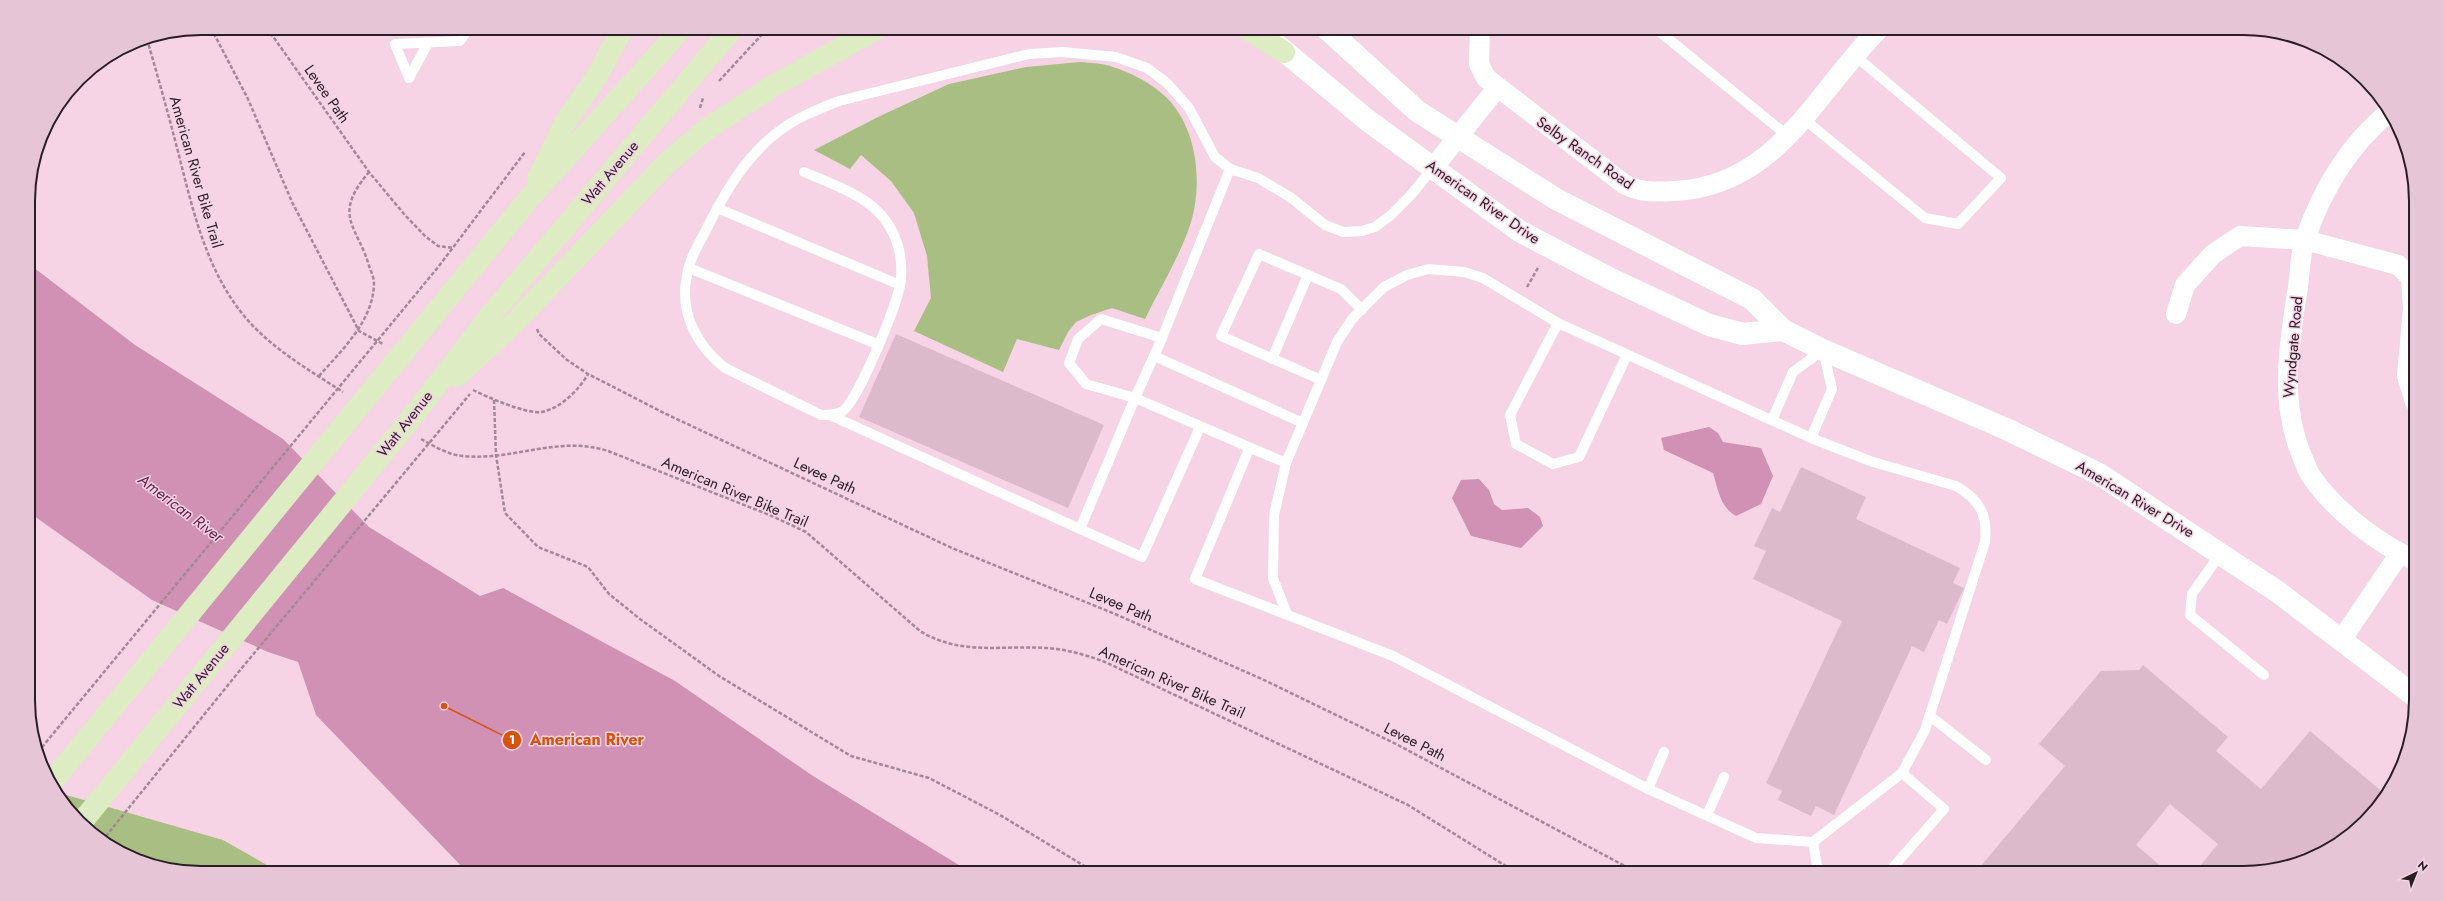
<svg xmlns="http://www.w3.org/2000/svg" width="2444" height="901" font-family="Jost,sans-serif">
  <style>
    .green { fill: #a9be82 }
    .water { fill: #d091b4 }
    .building { fill: #dcbacc }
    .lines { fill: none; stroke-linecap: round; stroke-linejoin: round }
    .path { stroke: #a38997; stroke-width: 2.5; stroke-dasharray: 4 2; stroke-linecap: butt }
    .service { stroke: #fff; stroke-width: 10 }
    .minor { stroke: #fff; stroke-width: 20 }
    .tertiary { stroke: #fff; stroke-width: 22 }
    .primary { stroke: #ddecc3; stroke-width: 22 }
    .labels { text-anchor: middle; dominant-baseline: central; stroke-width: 3; stroke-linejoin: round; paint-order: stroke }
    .street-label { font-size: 15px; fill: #2a1e25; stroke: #f6d3e5 }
    .water-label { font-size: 16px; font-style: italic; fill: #651c4c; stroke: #f6d3e5 }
    .rim { fill: none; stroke: #2a1e25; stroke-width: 2 }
    .leader { fill: none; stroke: #d5530e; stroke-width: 1.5 }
    .callout-dot { fill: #d5530e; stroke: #f6d3e5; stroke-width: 1.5 }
    .mark-label { font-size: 12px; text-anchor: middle; font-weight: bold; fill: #fff }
    .callout-label { font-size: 16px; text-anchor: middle; font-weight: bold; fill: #d5530e; stroke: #f6d3e5; stroke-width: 3; stroke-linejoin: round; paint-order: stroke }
  </style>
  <rect width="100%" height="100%" fill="#f6d3e5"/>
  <!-- green -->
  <g class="green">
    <path d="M 1080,62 C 1090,63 1101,63 1110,66 C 1130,72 1151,83 1166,97 C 1199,129 1204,190 1188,231 C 1177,261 1159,290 1145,319 L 1112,308 L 1091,315 L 1076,322 L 1068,332 L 1059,350 L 1017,339 L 1003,372 L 914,331 L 931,298 L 927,256 L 914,213 L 891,181 L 861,155 L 850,169 L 814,150 L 878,117 L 949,84 L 1026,67 Z"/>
    <path d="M 56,792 L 223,840 L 281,873 C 188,873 114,879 56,792 Z"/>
  </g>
  <!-- water -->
  <g class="water">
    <path d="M 29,264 L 135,345 L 283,439 L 369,527 L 480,596 L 503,588 L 675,681 L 813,776 L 972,873 L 468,873 L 316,715 L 298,662 L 268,652 L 152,600 L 30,513 Z"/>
    <path d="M 1709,427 L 1718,433 L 1723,442 L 1761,448 L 1773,476 L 1761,504 L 1736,516 C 1720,507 1718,489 1713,473 L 1664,450 L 1661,438 Z"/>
    <path d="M 1479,479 L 1489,490 L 1494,504 L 1502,510 L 1528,508 L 1540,517 L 1543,526 L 1521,548 L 1471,536 L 1452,498 L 1461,480 Z"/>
  </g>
  <!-- building -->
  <g class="building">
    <path d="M 896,334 L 1104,425 L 1068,508 L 859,417 Z"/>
    <path d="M 1801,467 L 1866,497 L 1856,519 L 1960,568 L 1953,583 L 1964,588 L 1947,624 L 1939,620 L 1924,652 L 1912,646 L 1834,815 L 1816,806 L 1811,816 L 1778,800 L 1782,791 L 1766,783 L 1842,621 L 1753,579 L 1766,551 L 1754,546 L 1772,508 L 1780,512 Z"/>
    <path d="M 2143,665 L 2228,737 L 2216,751 L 2261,789 L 2310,731 L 2386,795 L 2380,805 L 2348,837 L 2299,864 L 2254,873 L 2194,873 L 2218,844 L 2170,804 L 2136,845 L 2169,873 L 1975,873 L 2065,766 L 2039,744 L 2101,671 L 2139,670 Z"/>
  </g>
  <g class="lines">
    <!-- path -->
    <g class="path">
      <path d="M 211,28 L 248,99 L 292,202 L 359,331 L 383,344"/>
      <path d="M 267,28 L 369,172 L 404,214 L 425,236 L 438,246 L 453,248"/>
      <path d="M 644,35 L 650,28"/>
      <path d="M 147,39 C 157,74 167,109 176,144 C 193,209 206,278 255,328 C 281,354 312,372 343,392"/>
      <path d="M 719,81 L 768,28"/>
      <path d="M 700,108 L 703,98"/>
      <path d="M 1527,287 L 1539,266"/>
      <path d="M 537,329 L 539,334 L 567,360 L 588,374 L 666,414 L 952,548 L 1115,614 L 1264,680 L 1396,744 L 1638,873"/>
      <path d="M 319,376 C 342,350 373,321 374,284 C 374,279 372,273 370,269 C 358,225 331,217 369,172"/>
      <path d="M 473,390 C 487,397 526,414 541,412 C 560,409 579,390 588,374"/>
      <path d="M 494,400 L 496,455 L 505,513 L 538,547 L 588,567 L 609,594 L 640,619 L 719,676 L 851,756 L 929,778 L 1000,815 L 1096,873"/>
      <path d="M 421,439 C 434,446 448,455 463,456 C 514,461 558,435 608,451 L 772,516 L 806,532 L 920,631 C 961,656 1001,645 1046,648 C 1066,649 1086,655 1105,662 L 1408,805 L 1517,873"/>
      <path d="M 38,752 L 439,266 L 525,152"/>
      <path d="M 102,841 L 241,669 L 470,394"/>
    </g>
    <!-- service -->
    <g class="service">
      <path d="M 1655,28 L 1789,137"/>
      <path d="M 409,78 L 395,44 L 460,41 L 469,28"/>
      <path d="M 409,78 L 428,43"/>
      <path d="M 1804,119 L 1925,218 L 1958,224 L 2001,178 L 1854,55"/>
      <path d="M 1230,169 L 1162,338 L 1135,398 L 1286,463"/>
      <path d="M 804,172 C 838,187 878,198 894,235 C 900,248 902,265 901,279 C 900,300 859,397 844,410 C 838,415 829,415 821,415 L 725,368 C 696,345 679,312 687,275 C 690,256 702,239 710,222 C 727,189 745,159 774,135 C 793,119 816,110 839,101 L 1029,54 L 1063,52 L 1116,57 L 1147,68 L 1167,83 L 1189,108 L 1215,157 L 1230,169 L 1258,178 L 1290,197 L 1325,225 L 1343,232 L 1362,231 L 1375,227 L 1390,216 L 1410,196 L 1433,168"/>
      <path d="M 717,208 L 900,285"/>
      <path d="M 689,268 L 877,344"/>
      <path d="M 1558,323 L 1510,415 L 1516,444 L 1553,464 L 1579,457 L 1627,355"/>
      <path d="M 1154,356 L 1303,423"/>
      <path d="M 1272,359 L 1308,275"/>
      <path d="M 1321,380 L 1221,336 L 1259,254 L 1341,289 L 1362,310"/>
      <path d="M 830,415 L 1080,529 L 1135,398 L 1086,384 L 1069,363 L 1078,339 L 1101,319 L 1162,338"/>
      <path d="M 1772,420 L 1793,372 L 1823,350 L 1832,389 L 1811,438"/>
      <path d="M 1249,449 L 1195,579 L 1393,656 L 1648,789 L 1756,838 L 1813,842"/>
      <path d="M 1080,529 L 1142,557 L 1200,427"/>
      <path d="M 2221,553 L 2192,594 L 2190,615 L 2264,675"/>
      <path d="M 1287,614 L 1273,578 L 1274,515 L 1286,463 L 1337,342 L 1352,319 L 1384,287 L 1407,275 L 1428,269 L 1464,272 L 1483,278 L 1558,323 L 1811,438 L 1870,461 L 1956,486 C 1980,500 1988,515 1985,542 L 1925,730 L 1902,773 L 1813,842 L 1817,866 L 1822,873"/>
      <path d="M 1930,716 L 1986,760"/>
      <path d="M 1648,789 L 1664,752"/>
      <path d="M 1707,815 L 1724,777"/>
      <path d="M 1888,873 L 1944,809 L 1902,773"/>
    </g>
    <!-- minor -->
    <g class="minor">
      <path d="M 1480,28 L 1479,64 L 1486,78 L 1624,184 C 1640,193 1657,192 1675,191 C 1778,186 1816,91 1880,28"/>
      <path d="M 2389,112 C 2349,145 2322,190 2305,239 C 2300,254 2300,272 2298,287 C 2289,343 2279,402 2302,456 C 2305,463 2307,470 2311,476 C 2335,511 2377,543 2416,561"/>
      <path d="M 1433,168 L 1497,88"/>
      <path d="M 2176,314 L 2185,285 L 2213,254 L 2240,236 L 2305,240 L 2398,265 L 2411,278 L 2413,309 L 2407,376 L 2415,402"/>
      <path d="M 2342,639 L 2400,553"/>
    </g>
    <!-- tertiary -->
    <g class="tertiary">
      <path d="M 1326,28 L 1417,111 L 1556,199 L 1752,299 L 1783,330 L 1823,350 L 2004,428 L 2099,474 L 2278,592 L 2416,697"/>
      <path d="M 1271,40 L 1367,120 L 1521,232 L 1611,279 L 1709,325 L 1743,334 L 1783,330"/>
    </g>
    <!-- primary -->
    <g class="primary">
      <path d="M 1246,28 L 1284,52"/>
      <path d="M 538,178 L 566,121 L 594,81 L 623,28"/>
      <path d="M 457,376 L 513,324 L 668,162 L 707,129 L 773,86 L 878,28"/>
      <path d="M 51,783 L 527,201 L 682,28"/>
      <path d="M 81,823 L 409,421 L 494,311 L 733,28"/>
    </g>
  </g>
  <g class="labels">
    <!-- street labels -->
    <g class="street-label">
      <text transform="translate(327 94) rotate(55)">Levee Path</text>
      <text transform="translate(1585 153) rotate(35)">Selby Ranch Road</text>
      <text transform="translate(196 172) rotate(74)">American River Bike Trail</text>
      <text transform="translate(610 173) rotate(-50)">Watt Avenue</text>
      <text transform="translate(1483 202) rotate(35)">American River Drive</text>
      <text transform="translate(2293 347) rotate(-85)">Wyndgate Road</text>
      <text transform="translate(405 424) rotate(-52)">Watt Avenue</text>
      <text transform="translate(825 476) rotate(25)">Levee Path</text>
      <text transform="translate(735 492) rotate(23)">American River Bike Trail</text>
      <text transform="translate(2135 499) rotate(31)">American River Drive</text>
      <text transform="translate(1121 605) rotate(23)">Levee Path</text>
      <text transform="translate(201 676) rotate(-51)">Watt Avenue</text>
      <text transform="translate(1172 682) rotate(24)">American River Bike Trail</text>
      <text transform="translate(1415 742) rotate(27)">Levee Path</text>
    </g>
    <!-- water labels -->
    <g class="water-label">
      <text transform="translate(181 508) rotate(37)">American River</text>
    </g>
  </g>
  <!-- crop -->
  <path d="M0 0H2444V901H0ZM201 35H2243A166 166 0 0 1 2409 201V700A166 166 0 0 1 2243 866H201A166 166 0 0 1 35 700V201A166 166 0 0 1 201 35Z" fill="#e6c5d6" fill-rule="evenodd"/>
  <path class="rim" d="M201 35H2243A166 166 0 0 1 2409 201V700A166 166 0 0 1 2243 866H201A166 166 0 0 1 35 700V201A166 166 0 0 1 201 35Z"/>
  <!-- callouts -->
  <path class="leader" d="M444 706L512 740"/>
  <g class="callout-dot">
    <circle cx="444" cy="706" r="4"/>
    <circle cx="512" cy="740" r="10"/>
  </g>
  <g class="mark-label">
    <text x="512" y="744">1</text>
  </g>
  <g class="callout-label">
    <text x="587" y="745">American River</text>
  </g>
  <!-- north arrow -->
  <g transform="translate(2416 873) rotate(43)" stroke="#f6d3e5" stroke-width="3" paint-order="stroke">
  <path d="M0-3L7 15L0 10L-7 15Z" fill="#2a1e25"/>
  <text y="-6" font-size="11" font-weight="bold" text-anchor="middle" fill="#2a1e25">N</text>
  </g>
</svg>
